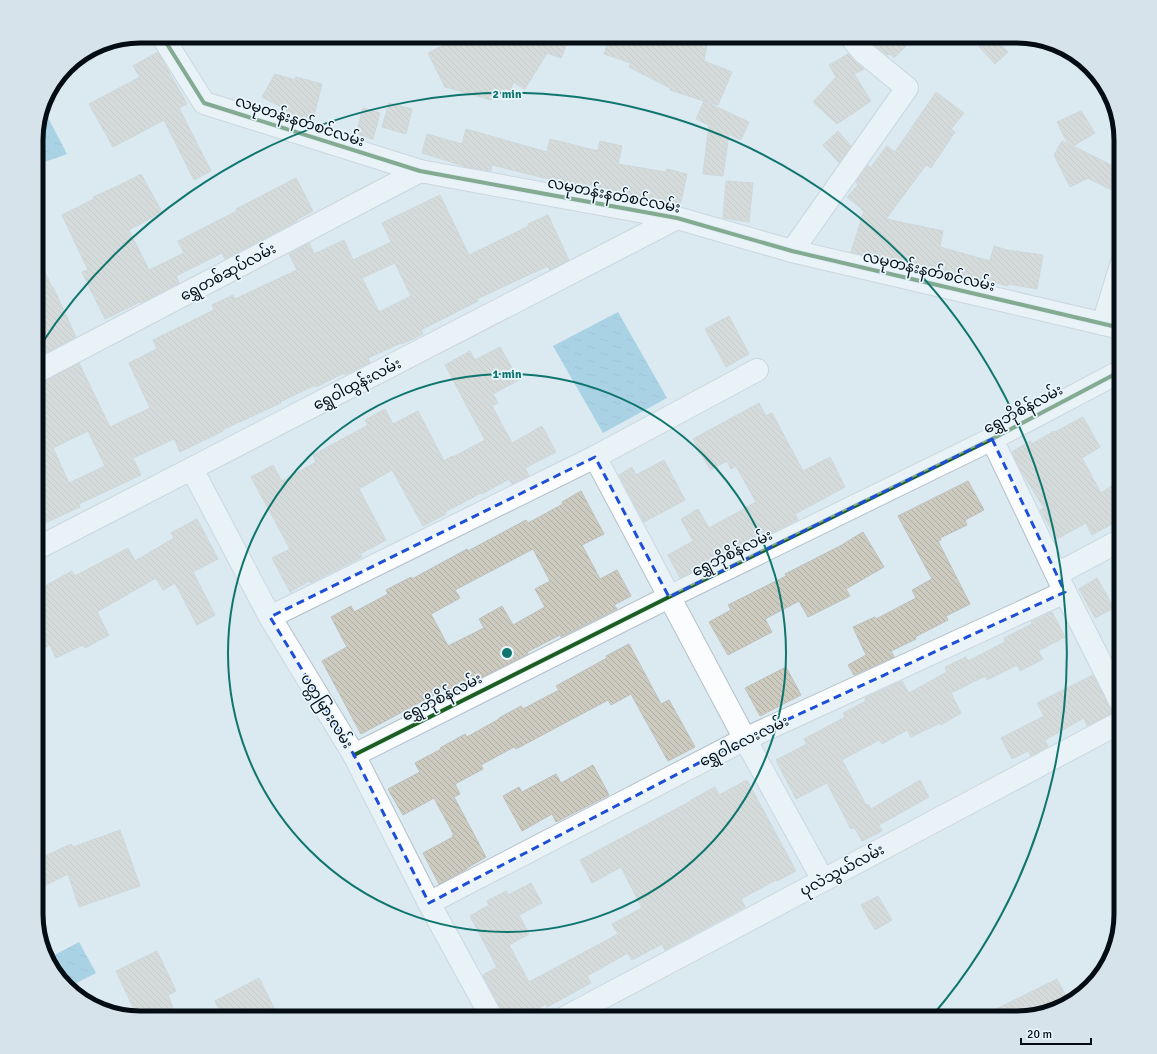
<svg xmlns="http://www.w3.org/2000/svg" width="1157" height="1054" font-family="Signika,'Noto Sans Myanmar',sans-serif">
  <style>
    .water { fill: url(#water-ripples) }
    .building { fill: url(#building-back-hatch); stroke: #bdc0be; fill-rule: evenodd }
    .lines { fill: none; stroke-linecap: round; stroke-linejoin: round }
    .minor-casing { stroke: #b5c1c8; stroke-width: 24 }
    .minor { stroke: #fafcfd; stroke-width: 22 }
    .cycleway-casing { stroke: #e9f6fe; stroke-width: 6 }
    .cycleway { stroke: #1b5e20; stroke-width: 4 }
    .marked { fill: none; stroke: #1d4ed8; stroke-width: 3; stroke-dasharray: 8 5; stroke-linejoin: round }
    .ring { fill: none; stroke: #0f766e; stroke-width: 2 }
    .labels { text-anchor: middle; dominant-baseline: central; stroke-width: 3.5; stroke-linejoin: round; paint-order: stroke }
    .street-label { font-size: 15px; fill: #030d13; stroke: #e9f6fe }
    .rim { fill: none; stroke: #030d13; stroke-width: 5 }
    .centre { fill: #0f766e; stroke: #e9f6fe; stroke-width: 2 }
    .ring-label { font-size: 12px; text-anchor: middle; font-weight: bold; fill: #0f766e; stroke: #e9f6fe; stroke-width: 3.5; stroke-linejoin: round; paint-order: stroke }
  </style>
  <defs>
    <pattern id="water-ripples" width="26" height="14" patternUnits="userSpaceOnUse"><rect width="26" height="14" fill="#6eb5d8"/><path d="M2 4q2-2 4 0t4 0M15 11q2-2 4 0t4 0" fill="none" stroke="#5e9ab8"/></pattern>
    <pattern id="building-back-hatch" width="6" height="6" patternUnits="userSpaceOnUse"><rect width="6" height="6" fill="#cdcbbf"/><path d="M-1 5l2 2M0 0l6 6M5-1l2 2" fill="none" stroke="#aeada3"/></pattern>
  </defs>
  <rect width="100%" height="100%" fill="#dbe9f1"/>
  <!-- water -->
  <g class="water">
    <path d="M 43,108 L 67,154 L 36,165 L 36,133 Z"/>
    <path d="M 618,312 L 667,398 L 603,433 L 553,346 Z"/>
    <path d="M 79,942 L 96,973 L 67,988 L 47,959 Z"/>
  </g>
  <!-- building -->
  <g class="building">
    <path d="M 462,36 L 570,36 L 561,58 L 547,53 L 525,89 L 513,82 L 509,98 L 493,93 L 491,100 L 445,87 L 428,53 Z"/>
    <path d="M 610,36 L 690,36 L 688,41 L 707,44 L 704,61 L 732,72 L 718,105 L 704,101 L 749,122 L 741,140 L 729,134 L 723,176 L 703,174 L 709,125 L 696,119 L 704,101 L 670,90 L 670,88 L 629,67 L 631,63 L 604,54 Z"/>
    <path d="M 871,36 L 920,36 L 911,41 L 894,58 L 890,54 L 887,55 L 871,42 L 870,41 L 874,38 Z"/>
    <path d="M 990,36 L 993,36 L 1008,52 L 995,64 L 979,47 Z"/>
    <path d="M 158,52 L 187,104 L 179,108 L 211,171 L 194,180 L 164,120 L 113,147 L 89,104 L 140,77 L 133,66 Z"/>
    <path d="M 848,54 L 854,61 L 864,69 L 854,74 L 871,101 L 837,124 L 813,102 L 836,77 L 829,65 Z"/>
    <path d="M 275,74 L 295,80 L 296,77 L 322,84 L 312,124 L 286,116 L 287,110 L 262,97 Z"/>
    <path d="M 936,92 L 964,113 L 951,129 L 955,132 L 931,168 L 926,165 L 886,219 L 943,231 L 940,247 L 990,261 L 994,246 L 1007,250 L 1043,255 L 1037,289 L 1008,284 L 1008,286 L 981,279 L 980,282 L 851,252 L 864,211 L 847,197 L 858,185 L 856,182 L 868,165 L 870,168 L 887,146 L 895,152 Z"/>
    <path d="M 389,103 L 412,109 L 406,134 L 382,127 Z"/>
    <path d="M 363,108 L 380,113 L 373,139 L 356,134 Z"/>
    <path d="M 1081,111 L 1095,133 L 1073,146 L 1121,170 L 1121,195 L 1088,178 L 1070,187 L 1054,155 L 1062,141 L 1068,144 L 1057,122 Z"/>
    <path d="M 466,129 L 547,152 L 550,139 L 598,151 L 600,141 L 622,146 L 618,164 L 666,172 L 667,169 L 687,174 L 680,206 L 630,196 L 630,194 L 585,184 L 584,186 L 540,177 L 492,165 L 491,171 L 467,167 L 422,153 L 427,134 L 462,144 Z"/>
    <path d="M 838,131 L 851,146 L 839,163 L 823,145 Z"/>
    <path d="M 141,174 L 162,212 L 129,230 L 149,270 L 184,253 L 178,241 L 237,211 L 236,209 L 296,178 L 313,211 L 296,220 L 297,221 L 225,259 L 222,253 L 176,276 L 179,283 L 141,303 L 140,302 L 105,319 L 82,272 L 88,270 L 62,215 L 94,199 L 93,197 L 120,185 Z"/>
    <path d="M 726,181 L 753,183 L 749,222 L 723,218 Z"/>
    <path d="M 440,195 L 469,255 L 529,226 L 528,224 L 548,215 L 569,260 L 550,270 L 548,266 L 509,284 L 477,299 L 478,301 L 421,330 L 423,334 L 402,344 L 401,343 L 368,358 L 370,363 L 365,365 L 344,375 L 344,373 L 316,387 L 315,385 L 280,402 L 281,403 L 222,430 L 223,431 L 180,452 L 174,439 L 133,458 L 141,475 L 79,504 L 80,507 L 36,527 L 36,384 L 42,383 L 79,363 L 110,427 L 150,408 L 129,363 L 157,349 L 153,340 L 214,310 L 212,305 L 233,295 L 235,299 L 297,270 L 289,254 L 309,243 L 314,254 L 344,240 L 353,260 L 391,242 L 382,223 ZM 395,263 L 411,296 L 379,312 L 362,278 ZM 88,431 L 105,466 L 69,483 L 53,448 Z"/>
    <path d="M 36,254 L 52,287 L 53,287 L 76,337 L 36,358 Z"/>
    <path d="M 729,316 L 749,354 L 726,367 L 705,329 Z"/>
    <path d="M 500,347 L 519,380 L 493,394 L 498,403 L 492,406 L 512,443 L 542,426 L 556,452 L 525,468 L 529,476 L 512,484 L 509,479 L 482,494 L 481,493 L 445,512 L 446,514 L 423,526 L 392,470 L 359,489 L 386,540 L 360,554 L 362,557 L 310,583 L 309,581 L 290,592 L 272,558 L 290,549 L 251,477 L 273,465 L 282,481 L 316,462 L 313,455 L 368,425 L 365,420 L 385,409 L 393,424 L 418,411 L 444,461 L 452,456 L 453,457 L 485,440 L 445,365 L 470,351 L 475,360 Z"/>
    <path d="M 759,403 L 766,416 L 772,413 L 803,471 L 830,457 L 845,487 L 795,514 L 798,520 L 680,578 L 668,555 L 693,541 L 681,519 L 698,509 L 709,528 L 756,502 L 736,466 L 731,469 L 727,461 L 710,470 L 693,439 Z"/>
    <path d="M 1083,417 L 1100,447 L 1082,458 L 1101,493 L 1121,480 L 1121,516 L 1119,520 L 1092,535 L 1086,523 L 1057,539 L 1040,510 L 1044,508 L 1021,471 L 1012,452 L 1030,441 L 1032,444 L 1054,431 L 1055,432 Z"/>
    <path d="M 664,460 L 685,500 L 644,522 L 619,475 L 632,467 L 636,475 Z"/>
    <path d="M 968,481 L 984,510 L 965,520 L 967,525 L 940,538 L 941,540 L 938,541 L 970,604 L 946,616 L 948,620 L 915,637 L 916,639 L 891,651 L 894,657 L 854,675 L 848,665 L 866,655 L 853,627 L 875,617 L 876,619 L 916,598 L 912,590 L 932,579 L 898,516 Z"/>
    <path d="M 581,491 L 604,534 L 582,545 L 600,579 L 617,570 L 631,596 L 614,605 L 617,609 L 561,637 L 560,635 L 527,652 L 528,654 L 446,695 L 443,690 L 361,734 L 322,661 L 347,647 L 331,617 L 351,606 L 354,612 L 388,594 L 386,590 L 411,577 L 412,579 L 467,549 L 468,551 L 526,520 L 528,523 L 563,504 L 562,502 ZM 533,549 L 550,581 L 535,589 L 545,607 L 513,625 L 502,606 L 479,619 L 484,628 L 448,646 L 431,614 L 460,598 L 455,590 Z"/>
    <path d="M 197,519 L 218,559 L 193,572 L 215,615 L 197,625 L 175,583 L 163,590 L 156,578 L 97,612 L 109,635 L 85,648 L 83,645 L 56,658 L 50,645 L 36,653 L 36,591 L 72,571 L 75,576 L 128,548 L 135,561 L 174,538 L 171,533 Z"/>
    <path d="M 863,532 L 884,567 L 846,589 L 850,596 L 808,617 L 799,601 L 765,619 L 772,632 L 728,655 L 709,622 L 731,610 L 728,605 L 786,576 L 785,574 L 840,546 Z"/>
    <path d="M 1097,578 L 1114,608 L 1095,618 L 1079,589 Z"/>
    <path d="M 1052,612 L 1065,637 L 1038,651 L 1043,659 L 1020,671 L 1017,665 L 987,680 L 985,676 L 951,693 L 961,713 L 941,725 L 940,723 L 911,737 L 907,730 L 882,744 L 879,740 L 842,760 L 866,805 L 868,804 L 871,809 L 920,780 L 929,797 L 879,825 L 882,831 L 862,841 L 854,827 L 851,829 L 827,783 L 796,799 L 776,760 L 807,744 L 804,739 L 845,717 L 843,713 L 866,701 L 865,698 L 902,681 L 909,693 L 947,672 L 945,667 L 966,657 L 968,661 L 1005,642 L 1004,638 L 1032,624 L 1031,622 Z"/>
    <path d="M 629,644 L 661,704 L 669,700 L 695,747 L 668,761 L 631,694 L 611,705 L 608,700 L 516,749 L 514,747 L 481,765 L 483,769 L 455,784 L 460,794 L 454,797 L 486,857 L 467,868 L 467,869 L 439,884 L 423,853 L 453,837 L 452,835 L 454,835 L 434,798 L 403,815 L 388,789 L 420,772 L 415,763 L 441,749 L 440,748 L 465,734 L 467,737 L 499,719 L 499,718 L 521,706 L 523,709 L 559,690 L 556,686 L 607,658 L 606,656 Z"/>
    <path d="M 786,667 L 801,695 L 760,716 L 745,688 Z"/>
    <path d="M 1093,675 L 1112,713 L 1087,726 L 1084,718 L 1045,740 L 1048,747 L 1031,756 L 1028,751 L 1012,759 L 1001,738 L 1044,716 L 1037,703 Z"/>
    <path d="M 593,765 L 609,795 L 556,822 L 552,814 L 522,831 L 503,796 L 519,787 L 522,792 L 556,774 L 561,783 Z"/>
    <path d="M 747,780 L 796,871 L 777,881 L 776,880 L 741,899 L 745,907 L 665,950 L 662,944 L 632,960 L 628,953 L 587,976 L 591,983 L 547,1007 L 546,1004 L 520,1018 L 506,1018 L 483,975 L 497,967 L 470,916 L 489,905 L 487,901 L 506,891 L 508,895 L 531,883 L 542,903 L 519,915 L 529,934 L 509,945 L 529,982 L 618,934 L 612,924 L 642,908 L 621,867 L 592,883 L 580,860 L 691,801 L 691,800 L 715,787 L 719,795 Z"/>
    <path d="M 120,830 L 140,886 L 79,907 L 68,874 L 44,886 L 36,870 L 36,860 L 71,844 L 73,847 Z"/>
    <path d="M 878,896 L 892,920 L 875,930 L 861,905 Z"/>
    <path d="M 157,951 L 176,991 L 168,995 L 177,1018 L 138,1018 L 116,971 Z"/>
    <path d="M 259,978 L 279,1018 L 223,1018 L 215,1001 Z"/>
    <path d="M 1057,979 L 1069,1002 L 1057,1010 L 1017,1018 L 978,1018 Z"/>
  </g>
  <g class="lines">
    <!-- minor casing -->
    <g class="minor-casing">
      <g id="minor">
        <path d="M 162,36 L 204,103 L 420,171 L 677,218 L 792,251 L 1121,328"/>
        <path d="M 792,251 L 907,88 L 862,51 L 850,36"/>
        <path d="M 1103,324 L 1121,265"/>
        <path d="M 36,372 L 420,171"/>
        <path d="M 992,439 L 1065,592 L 1121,703"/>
        <path d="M 595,457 L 745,739 L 823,880"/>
        <path d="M 192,469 L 270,617 L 354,755 L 429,903 L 492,1018"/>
        <path d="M 36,549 L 677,218"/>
        <path d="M 1057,574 L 1121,540"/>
        <path d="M 270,617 L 595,457 L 757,370"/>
        <path d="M 354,755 L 669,597 L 992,439 L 1121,371"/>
        <path d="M 429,903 L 745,739 L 1065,592"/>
        <path d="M 564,1018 L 1121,722"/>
      </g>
    </g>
    <!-- minor -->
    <use href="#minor" class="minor"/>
    <!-- cycleway casing -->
    <g class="cycleway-casing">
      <g id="cycleway">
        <path d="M 162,36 L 204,103 L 420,171 L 677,218 L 792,251 L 1121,328"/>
        <path d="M 354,755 L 669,597 L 992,439 L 1121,371"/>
      </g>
    </g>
    <!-- cycleway -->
    <use href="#cycleway" class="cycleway"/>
  </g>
  <!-- marked area -->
  <path d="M0 0H1157V1054H0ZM 992,439 L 1065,592 L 745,739 L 429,903 L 354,755 L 270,617 L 595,457 L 669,597 Z" fill="#dbe9f1" fill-opacity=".55" fill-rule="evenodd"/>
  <path class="marked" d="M 992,439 L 1065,592 L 745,739 L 429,903 L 354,755 L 270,617 L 595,457 L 669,597 Z"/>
  <!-- distance rings -->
  <g class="ring">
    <circle cx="507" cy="653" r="279"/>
    <path d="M38 349A559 559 0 1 1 932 1016"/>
  </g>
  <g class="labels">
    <!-- street labels -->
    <g class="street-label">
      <text transform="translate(300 121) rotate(18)">လမုတန်းနတ်စင်လမ်း</text>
      <text transform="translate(614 195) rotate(11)">လမုတန်းနတ်စင်လမ်း</text>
      <text transform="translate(929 271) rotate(13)">လမုတန်းနတ်စင်လမ်း</text>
      <text transform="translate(228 272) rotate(-28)">ရွှေတစ်ဆုပ်လမ်း</text>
      <text transform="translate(357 384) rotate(-27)">ရွှေဝါထွန်းလမ်း</text>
      <text transform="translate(1023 409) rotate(-28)">ရွှေဘိုစိန်လမ်း</text>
      <text transform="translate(732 553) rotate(-26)">ရွှေဘိုစိန်လမ်း</text>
      <text transform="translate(442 697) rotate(-27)">ရွှေဘိုစိန်လမ်း</text>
      <text transform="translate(327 711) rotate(58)">ပတ္တမြားလမ်း</text>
      <text transform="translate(744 741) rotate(-26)">ရွှေဝါလေးလမ်း</text>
      <text transform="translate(842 870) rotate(-28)">ပုလဲသွယ်လမ်း</text>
    </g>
  </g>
  <!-- crop -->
  <path d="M0 0H1157V1054H0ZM140 43H1017A97 97 0 0 1 1114 140V914A97 97 0 0 1 1017 1011H140A97 97 0 0 1 43 914V140A97 97 0 0 1 140 43Z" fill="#d7e3eb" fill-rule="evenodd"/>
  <path class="rim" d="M140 43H1017A97 97 0 0 1 1114 140V914A97 97 0 0 1 1017 1011H140A97 97 0 0 1 43 914V140A97 97 0 0 1 140 43Z"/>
  <circle cx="507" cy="653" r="6" class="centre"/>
  <g class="ring-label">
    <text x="507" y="98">2 min</text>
    <text x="507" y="378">1 min</text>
  </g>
  <!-- scale -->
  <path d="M1021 1038v6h70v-6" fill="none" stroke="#030d13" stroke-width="2"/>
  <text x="1027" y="1038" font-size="12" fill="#030d13" stroke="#e9f6fe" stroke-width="3" paint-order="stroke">20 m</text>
</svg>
